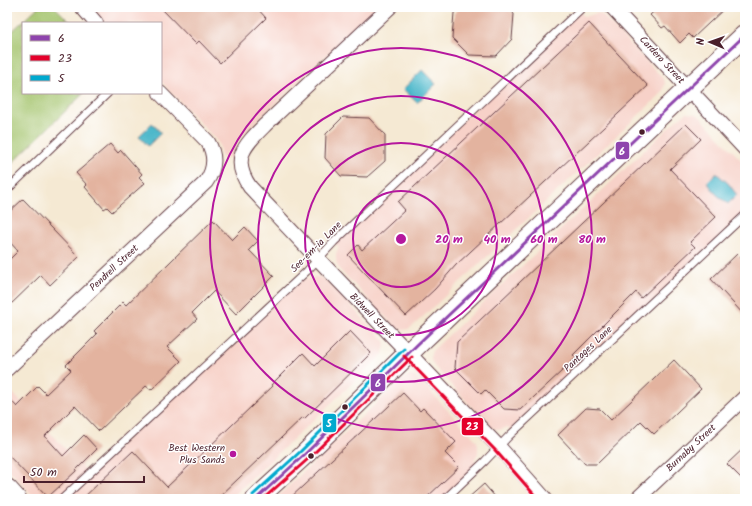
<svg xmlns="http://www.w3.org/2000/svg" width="752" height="506" font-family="Kalam,sans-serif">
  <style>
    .built { fill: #f7d1c8 }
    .green { fill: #a3c36b; stroke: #76714b }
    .water { fill: #4db8ca; stroke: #4c6c7a }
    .building { fill: #e3b39f }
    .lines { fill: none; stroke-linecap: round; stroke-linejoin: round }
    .lane-casing { stroke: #643d44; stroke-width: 9 }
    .street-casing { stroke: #643d44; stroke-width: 16 }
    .secondary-casing { stroke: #643d44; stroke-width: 22 }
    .lane { stroke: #fff; stroke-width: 7 }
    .street { stroke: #fff; stroke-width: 14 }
    .secondary { stroke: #fff; stroke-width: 20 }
    .bus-1-casing { stroke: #fff; stroke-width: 6 }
    .bus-2-casing { stroke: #fff; stroke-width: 6 }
    .bus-3-casing { stroke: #fff; stroke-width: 6 }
    .bus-1 { stroke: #8e44ad; stroke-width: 3 }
    .bus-2 { stroke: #e4002b; stroke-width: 3 }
    .bus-3 { stroke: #00a9ce; stroke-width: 3 }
    .ring { fill: none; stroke: #b5179e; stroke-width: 2 }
    .bus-dot { fill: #4a1f2b; stroke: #fff; stroke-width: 1.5 }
    .poi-dot { fill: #b5179e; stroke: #fff; stroke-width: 1.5 }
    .labels { text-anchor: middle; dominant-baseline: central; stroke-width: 3; stroke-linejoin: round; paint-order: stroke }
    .street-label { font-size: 10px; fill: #4a1f2b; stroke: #fff }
    .poi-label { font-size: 10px; fill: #4a1f2b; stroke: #fff; text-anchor: end }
    .centre { fill: #b5179e; stroke: #fff; stroke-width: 2 }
    .ring-label { font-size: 12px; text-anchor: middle; font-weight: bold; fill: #b5179e; stroke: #fff; stroke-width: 3; stroke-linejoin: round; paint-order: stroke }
    .line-badge { stroke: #fff; stroke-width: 1.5 }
    .badge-label { font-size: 11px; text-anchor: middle; font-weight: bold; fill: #fff }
  </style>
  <rect width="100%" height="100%" fill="#fff"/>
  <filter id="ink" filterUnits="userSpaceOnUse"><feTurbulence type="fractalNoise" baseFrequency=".025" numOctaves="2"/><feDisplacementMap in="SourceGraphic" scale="8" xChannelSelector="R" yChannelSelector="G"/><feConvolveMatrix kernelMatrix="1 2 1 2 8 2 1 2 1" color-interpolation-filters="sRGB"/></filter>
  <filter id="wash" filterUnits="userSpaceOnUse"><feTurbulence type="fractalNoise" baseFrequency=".012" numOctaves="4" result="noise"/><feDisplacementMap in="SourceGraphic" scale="16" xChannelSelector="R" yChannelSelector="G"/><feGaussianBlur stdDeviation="0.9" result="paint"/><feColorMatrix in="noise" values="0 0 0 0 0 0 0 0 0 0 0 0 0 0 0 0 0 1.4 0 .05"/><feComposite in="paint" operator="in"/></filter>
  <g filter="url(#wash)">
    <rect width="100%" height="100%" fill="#f5e9d3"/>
    <!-- built -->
    <g class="built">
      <path d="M 91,7 L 377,7 L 242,135 L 236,144 L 233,157 L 232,158 L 223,158 L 221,156 L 219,144 L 215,139 L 161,81 L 161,23 L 106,23 Z"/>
      <path d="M 579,11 L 585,17 L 597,13 L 601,14 L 661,76 L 664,80 L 665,83 L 663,91 L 659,96 L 413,326 L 408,329 L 404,330 L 396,328 L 339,269 L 337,265 L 336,259 L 336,253 L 339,248 L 334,242 Z"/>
      <path d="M 687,113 L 696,114 L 699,116 L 745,164 L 745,215 L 513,433 L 507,427 L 499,430 L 490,427 L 434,366 L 431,360 L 431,354 L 432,351 L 679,118 Z"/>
      <path d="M 302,275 L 307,279 L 316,277 L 320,277 L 326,280 L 381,337 L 384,341 L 385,345 L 383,354 L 230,499 L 36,499 L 7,468 L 7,387 L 89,474 Z"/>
      <path d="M 408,376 L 412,376 L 415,377 L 420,381 L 476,440 L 478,444 L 478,453 L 474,460 L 480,466 L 445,499 L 275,499 L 401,380 Z"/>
    </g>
    <!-- green -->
    <path class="green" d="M 38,7 L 55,7 L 71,23 L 23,23 L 23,93 L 84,93 L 11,164 L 7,161 L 7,36 Z"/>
    <!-- water -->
    <g class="water">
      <path d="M 422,70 L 436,84 L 417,103 L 403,89 Z"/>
      <path d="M 152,123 L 161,133 L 148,146 L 139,136 Z"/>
      <path d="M 716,173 L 728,183 L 737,195 L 728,204 L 716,194 L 707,182 Z"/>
    </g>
    <g id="blocks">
      <!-- building -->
      <g class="building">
        <path d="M 160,7 L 256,7 L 266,18 L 220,63 L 199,41 L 196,44 Z"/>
        <path d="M 460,7 L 506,7 L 514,14 L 512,39 L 496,56 L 469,55 L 452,38 L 454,13 Z"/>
        <path d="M 659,7 L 726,7 L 693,38 L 689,34 L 680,43 L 665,26 L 662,28 L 650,15 Z"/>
        <path d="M 589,23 L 648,86 L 456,265 L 435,289 L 406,316 L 348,255 L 358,245 L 362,250 L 405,210 L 398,202 Z"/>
        <path d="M 343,117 L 369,118 L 385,135 L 385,161 L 367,177 L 341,176 L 325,158 L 326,134 Z"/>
        <path d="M 686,124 L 701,139 L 670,169 L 716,217 L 690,242 L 695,247 L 641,298 L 636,292 L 573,355 L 576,358 L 520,410 L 504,409 L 485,390 L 481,394 L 455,368 L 457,342 Z"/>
        <path d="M 110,144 L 118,153 L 121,150 L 142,174 L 139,177 L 145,183 L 112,212 L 107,207 L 104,209 L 85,187 L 87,185 L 76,173 Z"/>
        <path d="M 23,199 L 79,257 L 50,285 L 41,275 L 7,308 L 7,262 L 18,251 L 7,239 L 7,214 Z"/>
        <path d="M 213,220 L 232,240 L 245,227 L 258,241 L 249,250 L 274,276 L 236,314 L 214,291 L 192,313 L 197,319 L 167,347 L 181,361 L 151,390 L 146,386 L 99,431 L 75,406 L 45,436 L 63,456 L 84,435 L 97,449 L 76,470 L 76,471 L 48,497 L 7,454 L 7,396 L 17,407 L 38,386 L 46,394 L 71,370 L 66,365 L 97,334 L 94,331 L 123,302 L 126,305 Z"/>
        <path d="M 737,254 L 745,262 L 745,316 L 711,279 Z"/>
        <path d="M 350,331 L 371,353 L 304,419 L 303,417 L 217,499 L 82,499 L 133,451 L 167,487 L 273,386 L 271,385 L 303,353 L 315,366 Z"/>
        <path d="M 674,360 L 701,389 L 654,434 L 641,421 L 597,464 L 585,464 L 558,435 L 586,408 L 600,409 L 611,420 Z"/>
        <path d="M 403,393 L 420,411 L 423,408 L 456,442 L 445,453 L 459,467 L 425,499 L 289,499 Z"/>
        <path d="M 745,447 L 745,482 L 727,464 Z"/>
        <path d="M 484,484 L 497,499 L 467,499 Z"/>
      </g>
    </g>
  </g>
  <g filter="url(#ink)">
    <use href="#blocks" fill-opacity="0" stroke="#643d44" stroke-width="1"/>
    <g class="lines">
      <!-- lane casing -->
      <g class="lane-casing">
        <g id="lane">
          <path d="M 7,190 L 108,93"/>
          <path d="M 62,499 L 307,271 L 334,242 L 583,7"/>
          <path d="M 445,499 L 485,461 L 509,436 L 745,215"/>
        </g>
      </g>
      <!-- street casing -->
      <g class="street-casing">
        <g id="street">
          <path d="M 82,7 L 96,23"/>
          <path d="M 390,7 L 265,125 C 245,145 230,159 250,187 L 318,259 L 499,447 L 545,499"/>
          <path d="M 612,7 L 745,149"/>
          <path d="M 7,369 L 206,182 C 215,169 216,156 208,142 L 160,93"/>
          <path d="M 637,499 L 745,397"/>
        </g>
      </g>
      <!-- secondary casing -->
      <g class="secondary-casing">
        <g id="secondary">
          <path d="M 7,489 L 16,499"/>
          <path d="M 256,499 L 304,455 L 420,342 L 745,35"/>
        </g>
      </g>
      <!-- lane -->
      <use href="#lane" class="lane"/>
      <!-- street -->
      <use href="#street" class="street"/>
      <!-- secondary -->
      <use href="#secondary" class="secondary"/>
      <!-- bus-1 casing -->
      <g class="bus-1-casing">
        <path id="bus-1" d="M 256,499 L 304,455 L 420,342 L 745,35"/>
      </g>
      <!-- bus-2 casing -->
      <g class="bus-2-casing">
        <g id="bus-2">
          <path d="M 404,356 L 495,450 L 538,499"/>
          <path d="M 263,499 L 308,459 L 412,357"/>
        </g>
      </g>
      <!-- bus-3 casing -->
      <g class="bus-3-casing">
        <path id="bus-3" d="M 253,495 L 301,451 L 404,349"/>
      </g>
      <!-- bus-1 -->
      <use href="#bus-1" class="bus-1"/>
      <!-- bus-2 -->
      <use href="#bus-2" class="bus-2"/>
      <!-- bus-3 -->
      <use href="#bus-3" class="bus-3"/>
    </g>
  </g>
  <!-- distance rings -->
  <g class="ring">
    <circle cx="401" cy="239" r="48"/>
    <circle cx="401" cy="239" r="96"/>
    <circle cx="401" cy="239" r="143"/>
    <circle cx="401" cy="239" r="191"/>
  </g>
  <!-- markers -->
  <g class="bus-dot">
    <circle cx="642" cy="132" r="3.5"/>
    <circle cx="345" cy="407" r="3.5"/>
    <circle cx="311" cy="456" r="3.5"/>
  </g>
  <circle class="poi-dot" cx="233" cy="454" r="4"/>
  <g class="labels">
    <!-- street labels -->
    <g class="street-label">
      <text transform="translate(662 60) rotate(47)">Cardero Street</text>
      <text transform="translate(316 247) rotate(-45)">See-em-ia Lane</text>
      <text transform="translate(114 268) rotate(-43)">Pendrell Street</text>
      <text transform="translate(372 316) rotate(46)">Bidwell Street</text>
      <text transform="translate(588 349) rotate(-43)">Pantages Lane</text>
      <text transform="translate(691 448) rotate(-43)">Burnaby Street</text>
    </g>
    <!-- poi labels -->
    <g class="poi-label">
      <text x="225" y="448">Best Western<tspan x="225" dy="12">Plus Sands</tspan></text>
    </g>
  </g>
  <circle cx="401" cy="239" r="6" class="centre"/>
  <g class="ring-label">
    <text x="449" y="243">20 m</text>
    <text x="497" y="243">40 m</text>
    <text x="544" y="243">60 m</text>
    <text x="592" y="243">80 m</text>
  </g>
  <g class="line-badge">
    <rect x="615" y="141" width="15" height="19" rx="4" fill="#8e44ad"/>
    <rect x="370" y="373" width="16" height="19" rx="4" fill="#8e44ad"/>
    <rect x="322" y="413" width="15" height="20" rx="4" fill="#00a9ce"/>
    <rect x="461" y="417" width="23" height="19" rx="4" fill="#e4002b"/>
  </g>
  <g class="badge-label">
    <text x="622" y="155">6</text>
    <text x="378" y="387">6</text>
    <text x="329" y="427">5</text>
    <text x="472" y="430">23</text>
  </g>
  <!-- margin -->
  <rect width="752" height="506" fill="none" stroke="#fff" stroke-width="24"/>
  <!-- legend -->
  <rect x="22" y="22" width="140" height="72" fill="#ffffff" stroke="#b7a5aa"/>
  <rect x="30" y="35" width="20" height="6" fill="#8e44ad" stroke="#b7a5aa"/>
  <text x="58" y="42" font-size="12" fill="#4a1f2b">6</text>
  <rect x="30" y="55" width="20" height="6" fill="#e4002b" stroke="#b7a5aa"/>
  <text x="58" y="62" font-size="12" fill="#4a1f2b">23</text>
  <rect x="30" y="75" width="20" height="6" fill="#00a9ce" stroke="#b7a5aa"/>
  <text x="58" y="82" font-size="12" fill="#4a1f2b">5</text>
  <!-- north arrow -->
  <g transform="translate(710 42) rotate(272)" stroke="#ffffff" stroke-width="3" paint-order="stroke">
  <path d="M0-3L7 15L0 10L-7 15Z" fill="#4a1f2b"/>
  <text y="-6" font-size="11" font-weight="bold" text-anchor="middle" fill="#4a1f2b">N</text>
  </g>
  <!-- scale -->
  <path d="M24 476v6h120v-6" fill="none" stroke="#4a1f2b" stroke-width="2"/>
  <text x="30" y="476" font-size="12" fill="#4a1f2b" stroke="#ffffff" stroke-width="3" paint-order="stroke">50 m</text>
</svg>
